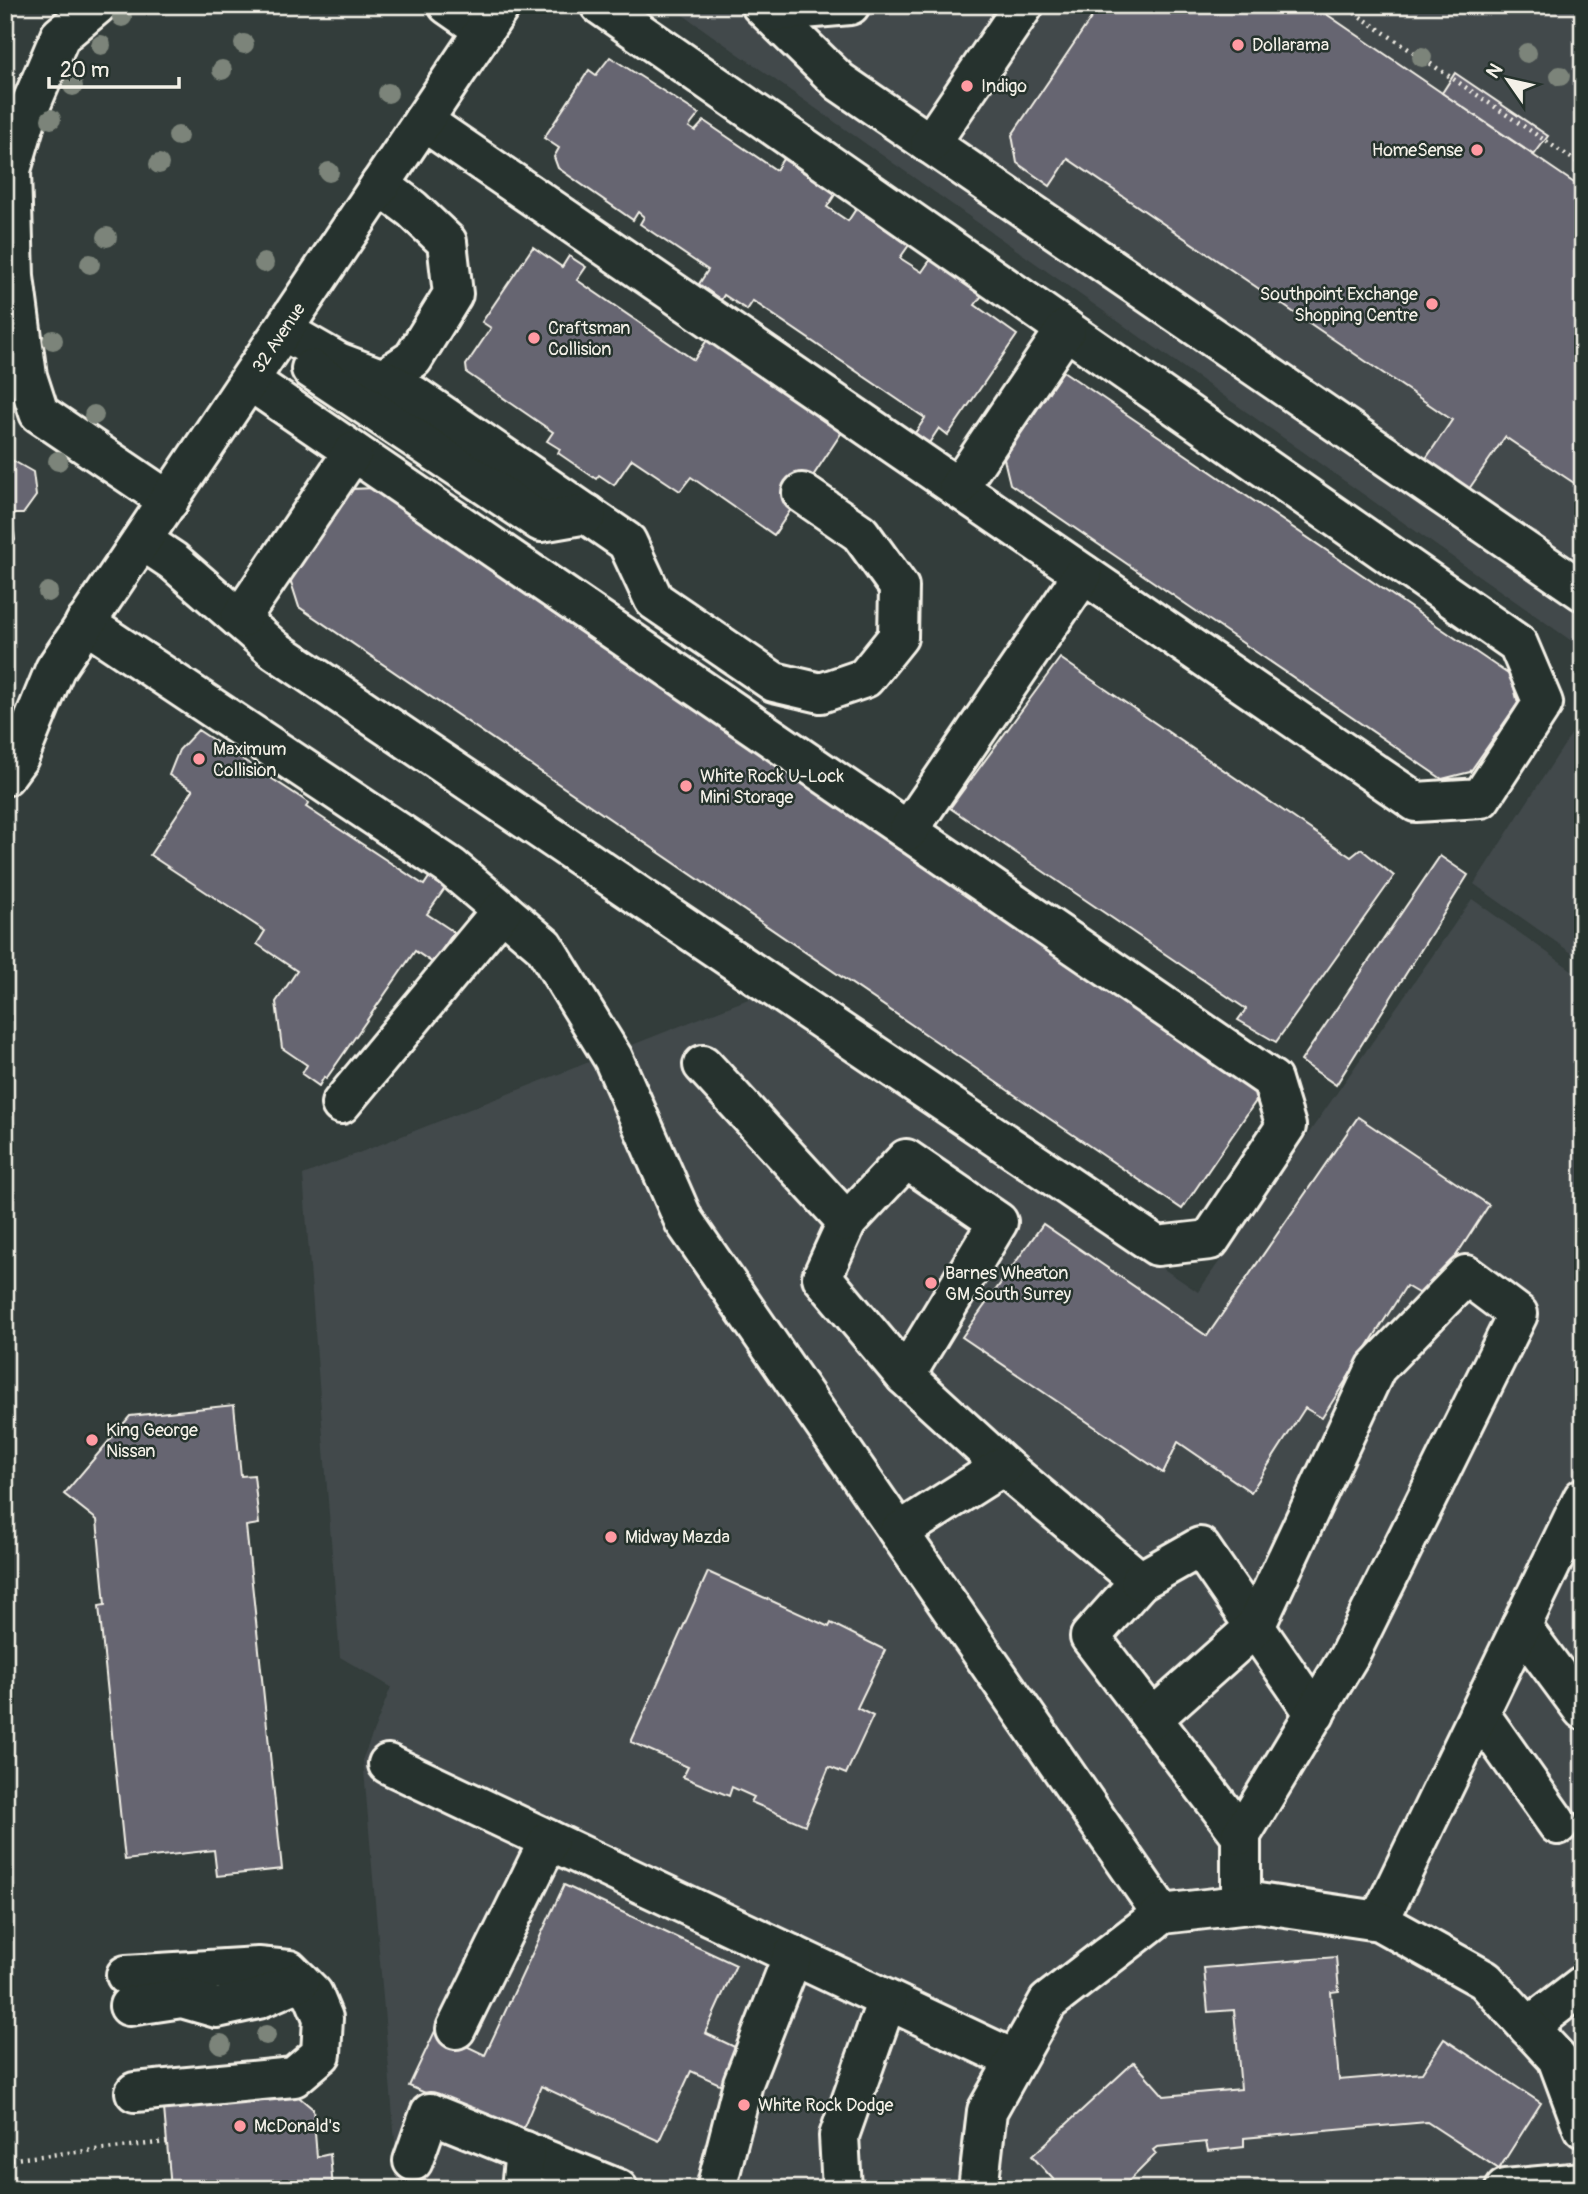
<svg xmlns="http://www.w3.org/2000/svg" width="1588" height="2194" font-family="Pangolin,sans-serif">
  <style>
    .built { fill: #42494b }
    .building { fill: #666571; stroke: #f4f1e8; stroke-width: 2 }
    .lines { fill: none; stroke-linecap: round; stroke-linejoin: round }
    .minor-casing { stroke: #f4f1e8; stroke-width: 44 }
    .path { stroke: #f4f1e8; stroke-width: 4.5; stroke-dasharray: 2 5; stroke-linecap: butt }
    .minor { stroke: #26332d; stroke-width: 38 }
    .tree { fill: #7c847a }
    .poi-dot { fill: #ff9aa2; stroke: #26332d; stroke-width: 2.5 }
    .labels { text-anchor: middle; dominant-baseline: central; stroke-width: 5; stroke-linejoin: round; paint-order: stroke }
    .poi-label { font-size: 18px; fill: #f4f1e8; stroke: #26332d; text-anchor: start }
    .street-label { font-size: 18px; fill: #f4f1e8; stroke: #26332d }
  </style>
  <rect width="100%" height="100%" fill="#333d3b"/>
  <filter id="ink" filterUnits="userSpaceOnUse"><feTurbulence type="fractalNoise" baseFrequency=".0143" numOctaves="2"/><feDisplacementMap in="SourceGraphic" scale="14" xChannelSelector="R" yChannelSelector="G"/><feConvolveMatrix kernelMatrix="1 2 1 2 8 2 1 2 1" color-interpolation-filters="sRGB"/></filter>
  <g filter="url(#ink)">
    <!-- built -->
    <g class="built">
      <path d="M 669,5 L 1583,5 L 1583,649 Z"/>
      <path d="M 1583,716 L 1583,961 L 1474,884 Z"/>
      <path d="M 1472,899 L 1583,978 L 1583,2189 L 399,2189 L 363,1758 L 391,1687 L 340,1657 L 303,1175 L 756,996 L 1198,1292 Z"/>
    </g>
    <!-- building -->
    <g class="building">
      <path d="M 1100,5 L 1313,5 L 1583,189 L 1583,489 L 1505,437 L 1469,489 L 1425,460 L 1452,420 L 1068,159 L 1050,186 L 1017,163 L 1012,135 Z"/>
      <path d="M 610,57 L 699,114 L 689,127 L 695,131 L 704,121 L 776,170 L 783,159 L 836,193 L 827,207 L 848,221 L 856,209 L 909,245 L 900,258 L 922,272 L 931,259 L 983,294 L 975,305 L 1017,335 L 948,435 L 939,428 L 929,443 L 915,433 L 925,418 L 753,301 L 747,310 L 724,295 L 721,300 L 699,284 L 708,270 L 640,224 L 644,217 L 638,212 L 633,220 L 558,168 L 554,157 L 559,148 L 544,138 L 589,70 L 596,75 Z"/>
      <path d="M 1455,73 L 1548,136 L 1534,155 L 1442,93 Z"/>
      <path d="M 533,247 L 562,267 L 569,256 L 586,267 L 577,280 L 694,360 L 709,337 L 844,429 L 774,535 L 691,477 L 680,491 L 632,459 L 614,485 L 599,475 L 596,479 L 558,453 L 560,449 L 547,441 L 553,432 L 467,373 L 466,365 L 491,328 L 482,322 Z"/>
      <path d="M 1063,371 L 1511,676 L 1518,703 L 1470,772 L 1442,779 L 1010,484 L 1004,459 Z"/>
      <path d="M 10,459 L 33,472 L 36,496 L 23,514 L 12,514 L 15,540 L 5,555 L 5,460 Z"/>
      <path d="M 376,488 L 1260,1095 L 1182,1209 L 299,607 L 290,579 L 350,489 Z"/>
      <path d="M 1060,658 L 1351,857 L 1361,849 L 1394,876 L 1276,1042 L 1238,1020 L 1246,1009 L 950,808 Z"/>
      <path d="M 198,730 L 309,803 L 306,807 L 424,885 L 432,873 L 448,884 L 427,914 L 454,932 L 433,963 L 415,951 L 326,1079 L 324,1077 L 319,1086 L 302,1074 L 307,1065 L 282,1048 L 276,1002 L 297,971 L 257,944 L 265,931 L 150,855 L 193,790 L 169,775 L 179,750 Z"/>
      <path d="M 1440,856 L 1468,875 L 1336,1085 L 1301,1061 Z"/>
      <path d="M 1358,1117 L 1489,1205 L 1428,1299 L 1406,1286 L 1322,1418 L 1305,1408 L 1251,1492 L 1178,1442 L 1163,1473 L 962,1337 L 1043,1224 L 1207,1336 Z"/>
      <path d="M 234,1405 L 241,1476 L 254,1475 L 259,1524 L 246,1526 L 282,1869 L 217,1876 L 214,1850 L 125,1860 L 99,1606 L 105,1605 L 97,1520 L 64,1494 L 130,1416 Z"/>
      <path d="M 708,1572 L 829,1627 L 831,1623 L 885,1650 L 857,1708 L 873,1716 L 846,1774 L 829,1767 L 805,1825 L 751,1802 L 754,1797 L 732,1787 L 729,1796 L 683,1777 L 688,1767 L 631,1742 Z"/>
      <path d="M 564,1885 L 736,1965 L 705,2033 L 741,2050 L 724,2086 L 691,2071 L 659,2141 L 541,2086 L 521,2134 L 409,2086 L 435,2031 L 485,2055 Z"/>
      <path d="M 1336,1957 L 1339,1991 L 1331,1992 L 1339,2080 L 1422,2073 L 1444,2039 L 1541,2103 L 1499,2169 L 1427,2122 L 1244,2138 L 1244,2147 L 1208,2151 L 1206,2142 L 1157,2147 L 1153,2150 L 1156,2154 L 1121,2189 L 1113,2185 L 1110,2189 L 1062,2189 L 1032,2156 L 1134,2062 L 1164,2096 L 1241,2089 L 1234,2010 L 1208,2012 L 1204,1968 Z"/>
      <path d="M 287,2087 L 313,2109 L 317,2157 L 330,2154 L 333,2189 L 171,2189 L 163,2097 Z"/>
    </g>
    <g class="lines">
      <!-- minor casing -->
      <g class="minor-casing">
        <g id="minor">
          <path d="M 97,5 L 60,36 L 29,109 L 11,170 L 14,277 L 27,376 L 39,413 L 169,501"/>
          <path d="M 448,5 L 484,30"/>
          <path d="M 761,5 L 840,82 L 1583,591"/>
          <path d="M 769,12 L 850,5"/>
          <path d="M 423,121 L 1416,802 L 1481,798 L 1543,703 L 1518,644 L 600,5"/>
          <path d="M 930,144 L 1024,5"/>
          <path d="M 380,185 L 412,209 L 447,242 L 453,294 L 413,359 L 383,379"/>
          <path d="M 284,331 L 338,362 L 383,379 L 413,395 L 627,542 L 654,600 L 774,682 L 821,693 L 865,678 L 898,637 L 899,587 L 860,533 L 802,493"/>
          <path d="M 311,369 L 541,522 L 587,514"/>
          <path d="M 958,488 L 1066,329"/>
          <path d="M 143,541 L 173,561 L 275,650 L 1157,1246 L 1210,1240 L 1286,1126 L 1272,1080 L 250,381"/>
          <path d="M 240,619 L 353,452"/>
          <path d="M 85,623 L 451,867 L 544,946 L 613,1058 L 684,1221 L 1162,1914"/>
          <path d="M 5,776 L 19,757 L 55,669 L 501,5"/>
          <path d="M 908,831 L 1083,574"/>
          <path d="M 703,1065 L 847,1222 L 822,1277 L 905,1376 L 1003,1466 L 1140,1581 L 1090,1637 L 1241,1835 L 1241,1904"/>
          <path d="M 341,1104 L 502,910"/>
          <path d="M 847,1222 L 906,1159 L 998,1222 L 905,1376"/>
          <path d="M 899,1532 L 1003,1466"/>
          <path d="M 1140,1581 L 1200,1547 L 1315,1714"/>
          <path d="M 1521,1626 L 1583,1710"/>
          <path d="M 1479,1713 L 1558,1825"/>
          <path d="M 1152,1719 L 1255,1627 L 1376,1368 L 1466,1275 L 1518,1314 L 1349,1656 L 1241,1835"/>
          <path d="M 388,1764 L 1015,2060"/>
          <path d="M 1379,1921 L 1583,1498"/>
          <path d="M 126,1975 L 258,1967 L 289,1970 L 313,1994 L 323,2018 L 321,2054 L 294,2077 L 135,2092"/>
          <path d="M 129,2006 L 182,1998 L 217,2008 L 258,1999 L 300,1981"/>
          <path d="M 1528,2027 L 1583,1985"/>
          <path d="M 456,2029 L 549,1840"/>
          <path d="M 413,2161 L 430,2113 L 618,2189"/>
          <path d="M 521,2189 L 525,2151"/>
          <path d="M 716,2189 L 743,2083 L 793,1955"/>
          <path d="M 842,2189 L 839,2136 L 887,2000"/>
          <path d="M 978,2189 L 987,2111 L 1048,2002 L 1162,1914 L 1258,1903 L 1379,1921 L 1485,1980 L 1557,2058 L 1583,2128"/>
          <path d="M 1505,2189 L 1583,2182"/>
        </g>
      </g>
      <!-- path -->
      <g class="path">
        <path d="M 1343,5 L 1583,166"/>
        <path d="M 5,2160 L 167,2142"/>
      </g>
      <!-- minor -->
      <use href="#minor" class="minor"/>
    </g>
    <!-- trees -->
    <g class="tree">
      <circle cx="122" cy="17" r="10"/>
      <circle cx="244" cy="44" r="10"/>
      <circle cx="101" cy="45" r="10"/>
      <circle cx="1527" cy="53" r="10"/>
      <circle cx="1422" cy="57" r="10"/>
      <circle cx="222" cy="70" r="10"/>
      <circle cx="1560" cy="76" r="10"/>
      <circle cx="73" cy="86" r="10"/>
      <circle cx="388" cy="93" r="10"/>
      <circle cx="51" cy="119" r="10"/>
      <circle cx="178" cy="136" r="10"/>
      <circle cx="159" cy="164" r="10"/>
      <circle cx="329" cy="172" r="10"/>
      <circle cx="107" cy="237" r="10"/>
      <circle cx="264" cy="263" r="10"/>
      <circle cx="90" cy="264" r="10"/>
      <circle cx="53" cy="340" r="10"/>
      <circle cx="94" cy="415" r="10"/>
      <circle cx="58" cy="461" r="10"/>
      <circle cx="48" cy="592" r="10"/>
      <circle cx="266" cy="2035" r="10"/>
      <circle cx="221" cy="2044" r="10"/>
    </g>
  </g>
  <!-- markers -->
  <g class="poi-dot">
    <circle cx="1238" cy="45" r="7"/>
    <circle cx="967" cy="86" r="7"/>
    <circle cx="1477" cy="150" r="7"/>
    <circle cx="1432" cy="304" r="7"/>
    <circle cx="534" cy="338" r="7"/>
    <circle cx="199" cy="759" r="7"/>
    <circle cx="686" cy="786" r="7"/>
    <circle cx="931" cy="1283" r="7"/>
    <circle cx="92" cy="1440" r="7"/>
    <circle cx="611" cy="1537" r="7"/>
    <circle cx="744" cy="2105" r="7"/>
    <circle cx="240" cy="2126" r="7"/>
  </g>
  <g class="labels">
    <!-- poi labels -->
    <g class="poi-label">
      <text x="1252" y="45">Dollarama</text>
      <text x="981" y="86">Indigo</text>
      <text x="1463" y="150" text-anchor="end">HomeSense</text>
      <text x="1418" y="294" text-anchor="end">Southpoint Exchange<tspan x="1418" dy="21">Shopping Centre</tspan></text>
      <text x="548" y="328">Craftsman<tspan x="548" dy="21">Collision</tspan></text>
      <text x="213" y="749">Maximum<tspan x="213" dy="21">Collision</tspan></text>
      <text x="700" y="776">White Rock U-Lock<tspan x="700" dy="21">Mini Storage</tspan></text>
      <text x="945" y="1273">Barnes Wheaton<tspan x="945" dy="21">GM South Surrey</tspan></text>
      <text x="106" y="1430">King George<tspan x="106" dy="21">Nissan</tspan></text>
      <text x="625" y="1537">Midway Mazda</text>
      <text x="758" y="2105">White Rock Dodge</text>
      <text x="254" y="2126">McDonald's</text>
    </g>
    <!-- street labels -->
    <g class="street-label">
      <text transform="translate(279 338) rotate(-56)">32 Avenue</text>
    </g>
  </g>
  <!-- margin -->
  <rect width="1588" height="2194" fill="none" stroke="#26332d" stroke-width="28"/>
  <rect x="14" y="14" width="1560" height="2166" fill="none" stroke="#f4f1e8" stroke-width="2.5" filter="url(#ink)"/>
  <!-- north arrow -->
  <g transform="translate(1508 80) rotate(304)" stroke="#26332d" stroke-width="5" paint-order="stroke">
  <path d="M0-5L12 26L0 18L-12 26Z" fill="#f4f1e8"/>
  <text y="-10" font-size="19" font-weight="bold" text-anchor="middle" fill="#f4f1e8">N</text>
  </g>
  <!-- scale -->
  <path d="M49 77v10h130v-10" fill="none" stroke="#f4f1e8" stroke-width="3.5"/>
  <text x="60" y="77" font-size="21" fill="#f4f1e8" stroke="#26332d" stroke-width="5" paint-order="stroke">20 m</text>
</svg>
